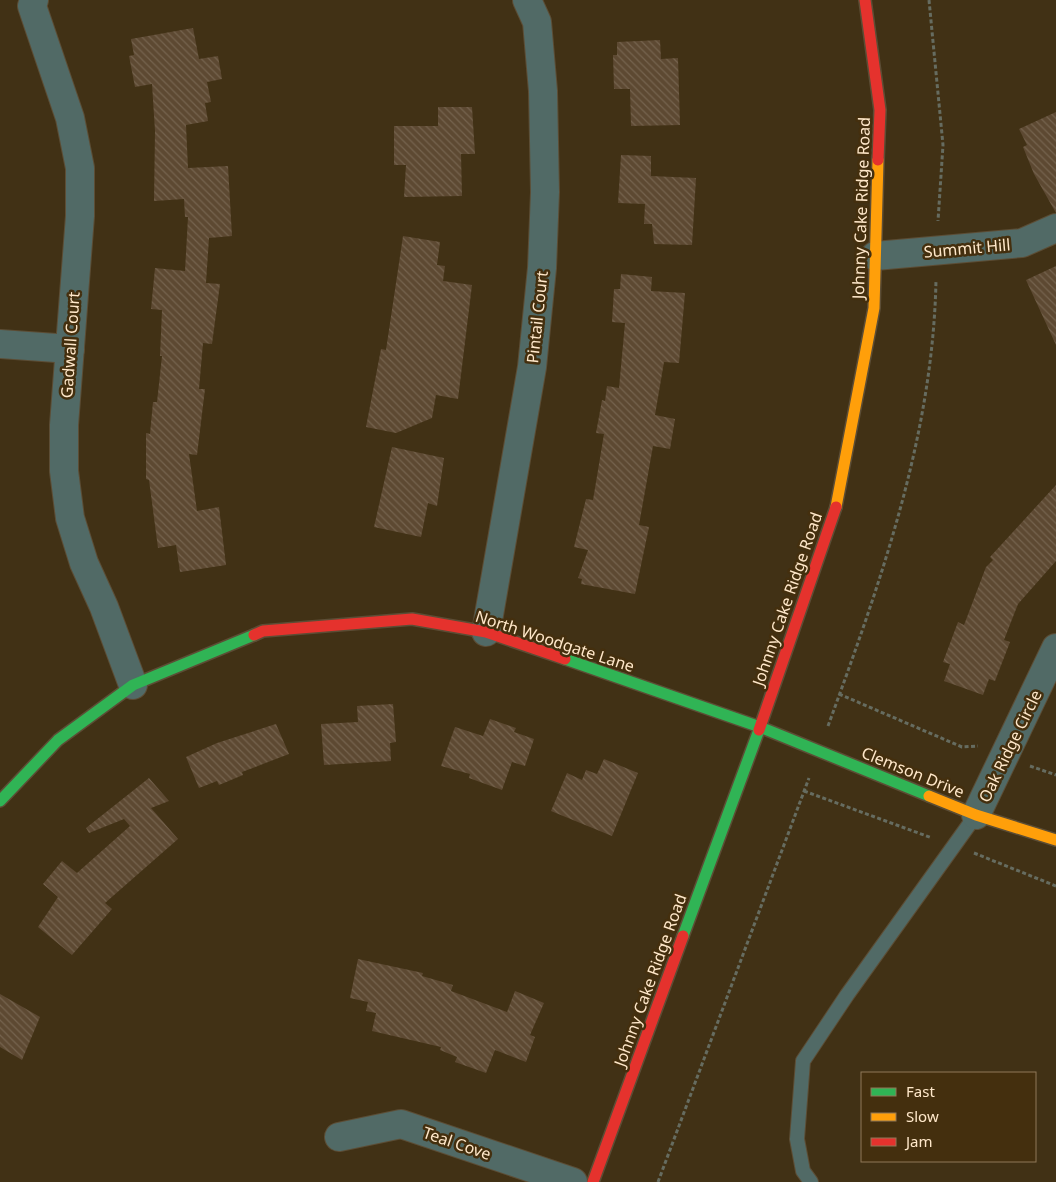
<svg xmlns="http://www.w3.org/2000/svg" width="1056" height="1182" font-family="'Noto Sans',sans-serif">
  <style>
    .building { fill: url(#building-back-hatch) }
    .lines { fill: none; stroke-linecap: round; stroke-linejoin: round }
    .lane-casing { stroke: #5c4d35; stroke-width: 16 }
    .street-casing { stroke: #5c4d35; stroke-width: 30 }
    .fast-casing { stroke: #5c4d35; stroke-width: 14 }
    .slow-casing { stroke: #5c4d35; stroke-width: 14 }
    .jam-casing { stroke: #5c4d35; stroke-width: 14 }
    .path { stroke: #666c60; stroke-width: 3; stroke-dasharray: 4 2.5; stroke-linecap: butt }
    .lane { stroke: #516a66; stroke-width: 14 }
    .street { stroke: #516a66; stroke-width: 28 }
    .fast { stroke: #30b455; stroke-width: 11 }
    .slow { stroke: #ff9f0a; stroke-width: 11 }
    .jam { stroke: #e5322d; stroke-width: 11 }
    .labels { text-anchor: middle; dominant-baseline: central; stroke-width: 5; stroke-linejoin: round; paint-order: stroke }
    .street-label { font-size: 16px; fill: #ffe8ca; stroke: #442f0e }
  </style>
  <defs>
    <pattern id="building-back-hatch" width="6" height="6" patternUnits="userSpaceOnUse" patternTransform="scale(1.25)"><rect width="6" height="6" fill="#5d4932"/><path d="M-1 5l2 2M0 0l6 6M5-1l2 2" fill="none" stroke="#75634e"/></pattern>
  </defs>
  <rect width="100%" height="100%" fill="#413115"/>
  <!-- building -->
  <g class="building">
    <path d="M 193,28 L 199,59 L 218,56 L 222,79 L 207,82 L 211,102 L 205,103 L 208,121 L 186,125 L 188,168 L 228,166 L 232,236 L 209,238 L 206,283 L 220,284 L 212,344 L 203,343 L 199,389 L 205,389 L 197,455 L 189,454 L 197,511 L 219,507 L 226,565 L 180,572 L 176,545 L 158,548 L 149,480 L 146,479 L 146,433 L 150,434 L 153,402 L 157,402 L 162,356 L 160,356 L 162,310 L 151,309 L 155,268 L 185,271 L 188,217 L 185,217 L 184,199 L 154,201 L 155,131 L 152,84 L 135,87 L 129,56 L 134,55 L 131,39 Z"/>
    <path d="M 660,40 L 661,59 L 678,58 L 680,125 L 631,126 L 630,89 L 614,89 L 613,55 L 617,55 L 617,42 Z"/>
    <path d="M 438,107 L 472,107 L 475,154 L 461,154 L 462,196 L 404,197 L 406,165 L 394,165 L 394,126 L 438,126 Z"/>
    <path d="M 1056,112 L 1056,213 L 1034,174 L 1023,147 L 1027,145 L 1019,129 Z"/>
    <path d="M 621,155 L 651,156 L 651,176 L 696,178 L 692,245 L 654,244 L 652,224 L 644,224 L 645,204 L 618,203 Z"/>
    <path d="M 403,236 L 440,242 L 437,265 L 445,266 L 443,281 L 472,285 L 458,399 L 436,395 L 432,418 L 396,433 L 366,427 L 381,349 L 386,350 Z"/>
    <path d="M 1056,266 L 1056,345 L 1026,280 Z"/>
    <path d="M 621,274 L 652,277 L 651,291 L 685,293 L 679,363 L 664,362 L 655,415 L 675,419 L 670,449 L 653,446 L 639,525 L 649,527 L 635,594 L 581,584 L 582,579 L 578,578 L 588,550 L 574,547 L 586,499 L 593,500 L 604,434 L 596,433 L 602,400 L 605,401 L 607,386 L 619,388 L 625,323 L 612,322 L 614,289 L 620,289 Z"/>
    <path d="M 392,447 L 444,458 L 437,506 L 428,503 L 421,537 L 374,527 Z"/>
    <path d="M 1056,485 L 1056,561 L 1018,604 L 1004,640 L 1010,642 L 995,681 L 989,679 L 983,695 L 944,681 L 950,664 L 943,662 L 958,622 L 964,625 L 986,567 L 993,560 L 990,557 Z"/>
    <path d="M 393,704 L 396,742 L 390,743 L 391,761 L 324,765 L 321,724 L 358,722 L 357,706 Z"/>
    <path d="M 490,719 L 516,728 L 514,732 L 534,739 L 525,766 L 512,762 L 502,790 L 469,778 L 470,774 L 441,766 L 455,727 L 483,736 Z"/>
    <path d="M 276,724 L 289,754 L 242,772 L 243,775 L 219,785 L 217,781 L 199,788 L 186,757 L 217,743 Z"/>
    <path d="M 604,759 L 638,773 L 612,836 L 551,811 L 567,773 L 582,780 L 586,770 L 597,774 Z"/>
    <path d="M 149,778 L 169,801 L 151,808 L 178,839 L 105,903 L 112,909 L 72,955 L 38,927 L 58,897 L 43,884 L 62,861 L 77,873 L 130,826 L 124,819 L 89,833 L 86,828 Z"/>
    <path d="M 358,959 L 423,973 L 422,976 L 453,985 L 451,991 L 507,1012 L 515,991 L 544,1003 L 530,1035 L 535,1037 L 526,1062 L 495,1050 L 486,1073 L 455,1062 L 457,1057 L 440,1050 L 441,1047 L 372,1031 L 376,1013 L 366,1011 L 368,1002 L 350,998 Z"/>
    <path d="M 0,994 L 40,1017 L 22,1060 L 0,1047 Z"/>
  </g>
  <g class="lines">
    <!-- lane casing -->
    <g class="lane-casing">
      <path id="lane" d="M 811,1182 L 803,1171 L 797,1139 L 803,1061 L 847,995 L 976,815"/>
    </g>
    <!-- street casing -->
    <g class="street-casing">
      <g id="street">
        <path d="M 34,0 L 32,6 L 70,118 L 80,168 L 80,216 L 64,425 L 64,471 L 70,518 L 84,563 L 104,607 L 133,685"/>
        <path d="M 875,256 L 1022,243 L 1056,228"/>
        <path d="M 0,344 L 70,349"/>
        <path d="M 486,632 L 532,367 L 542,268 L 545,192 L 543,91 L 537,22 L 527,0"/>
        <path d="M 976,815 L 1056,648"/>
        <path d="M 339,1137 L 401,1124 L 573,1182"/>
      </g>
    </g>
    <!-- fast casing -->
    <g class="fast-casing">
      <g id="fast">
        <path d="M 565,659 L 760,727 L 929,796"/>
        <path d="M 0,801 L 58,740 L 133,685 L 254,635"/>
        <path d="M 683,936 L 759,730"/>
      </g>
    </g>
    <!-- slow casing -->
    <g class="slow-casing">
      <g id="slow">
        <path d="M 836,507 L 874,308 L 878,160"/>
        <path d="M 929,796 L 976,815 L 1056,840"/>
      </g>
    </g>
    <!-- jam casing -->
    <g class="jam-casing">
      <g id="jam">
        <path d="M 865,0 L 880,110 L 878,160"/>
        <path d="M 254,635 L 263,631 L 412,619 L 486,632 L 565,659"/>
        <path d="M 759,730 L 836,507"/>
        <path d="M 593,1182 L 683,936"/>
      </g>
    </g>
    <!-- path -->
    <g class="path">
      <path d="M 929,0 L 943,145 L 938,221"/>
      <path d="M 839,694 L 962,747 L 978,746"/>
      <path d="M 828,726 C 881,581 933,435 936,280"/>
      <path d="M 1030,766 L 1056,775"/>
      <path d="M 804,791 L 932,838"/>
      <path d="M 974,853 L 1056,886"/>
      <path d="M 658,1182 L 809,778"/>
    </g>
    <!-- lane -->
    <use href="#lane" class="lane"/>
    <!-- street -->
    <use href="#street" class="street"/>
    <!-- fast -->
    <use href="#fast" class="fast"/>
    <!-- slow -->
    <use href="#slow" class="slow"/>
    <!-- jam -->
    <use href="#jam" class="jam"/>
  </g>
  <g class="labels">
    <!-- street labels -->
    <g class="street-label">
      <text transform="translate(861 208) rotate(-88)">Johnny Cake Ridge Road</text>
      <text transform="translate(967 248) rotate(-5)">Summit Hill</text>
      <text transform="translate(537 317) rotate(-84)">Pintail Court</text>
      <text transform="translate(70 345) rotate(-86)">Gadwall Court</text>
      <text transform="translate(787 599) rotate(-71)">Johnny Cake Ridge Road</text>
      <text transform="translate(555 641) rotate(18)">North Woodgate Lane</text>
      <text transform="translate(1010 746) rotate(-64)">Oak Ridge Circle</text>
      <text transform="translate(913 772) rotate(22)">Clemson Drive</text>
      <text transform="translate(650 980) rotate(-70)">Johnny Cake Ridge Road</text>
      <text transform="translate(457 1143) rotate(19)">Teal Cove</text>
    </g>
  </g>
  <!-- legend -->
  <rect x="861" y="1072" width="175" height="90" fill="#442f0e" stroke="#8f7959"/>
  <rect x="871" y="1088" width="25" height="8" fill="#30b455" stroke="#8f7959"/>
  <text x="906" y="1097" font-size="15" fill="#ffe8ca">Fast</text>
  <rect x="871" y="1113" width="25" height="8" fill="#ff9f0a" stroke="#8f7959"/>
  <text x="906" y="1122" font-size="15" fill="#ffe8ca">Slow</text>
  <rect x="871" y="1138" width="25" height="8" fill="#e5322d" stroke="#8f7959"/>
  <text x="906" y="1147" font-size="15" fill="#ffe8ca">Jam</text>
</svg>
